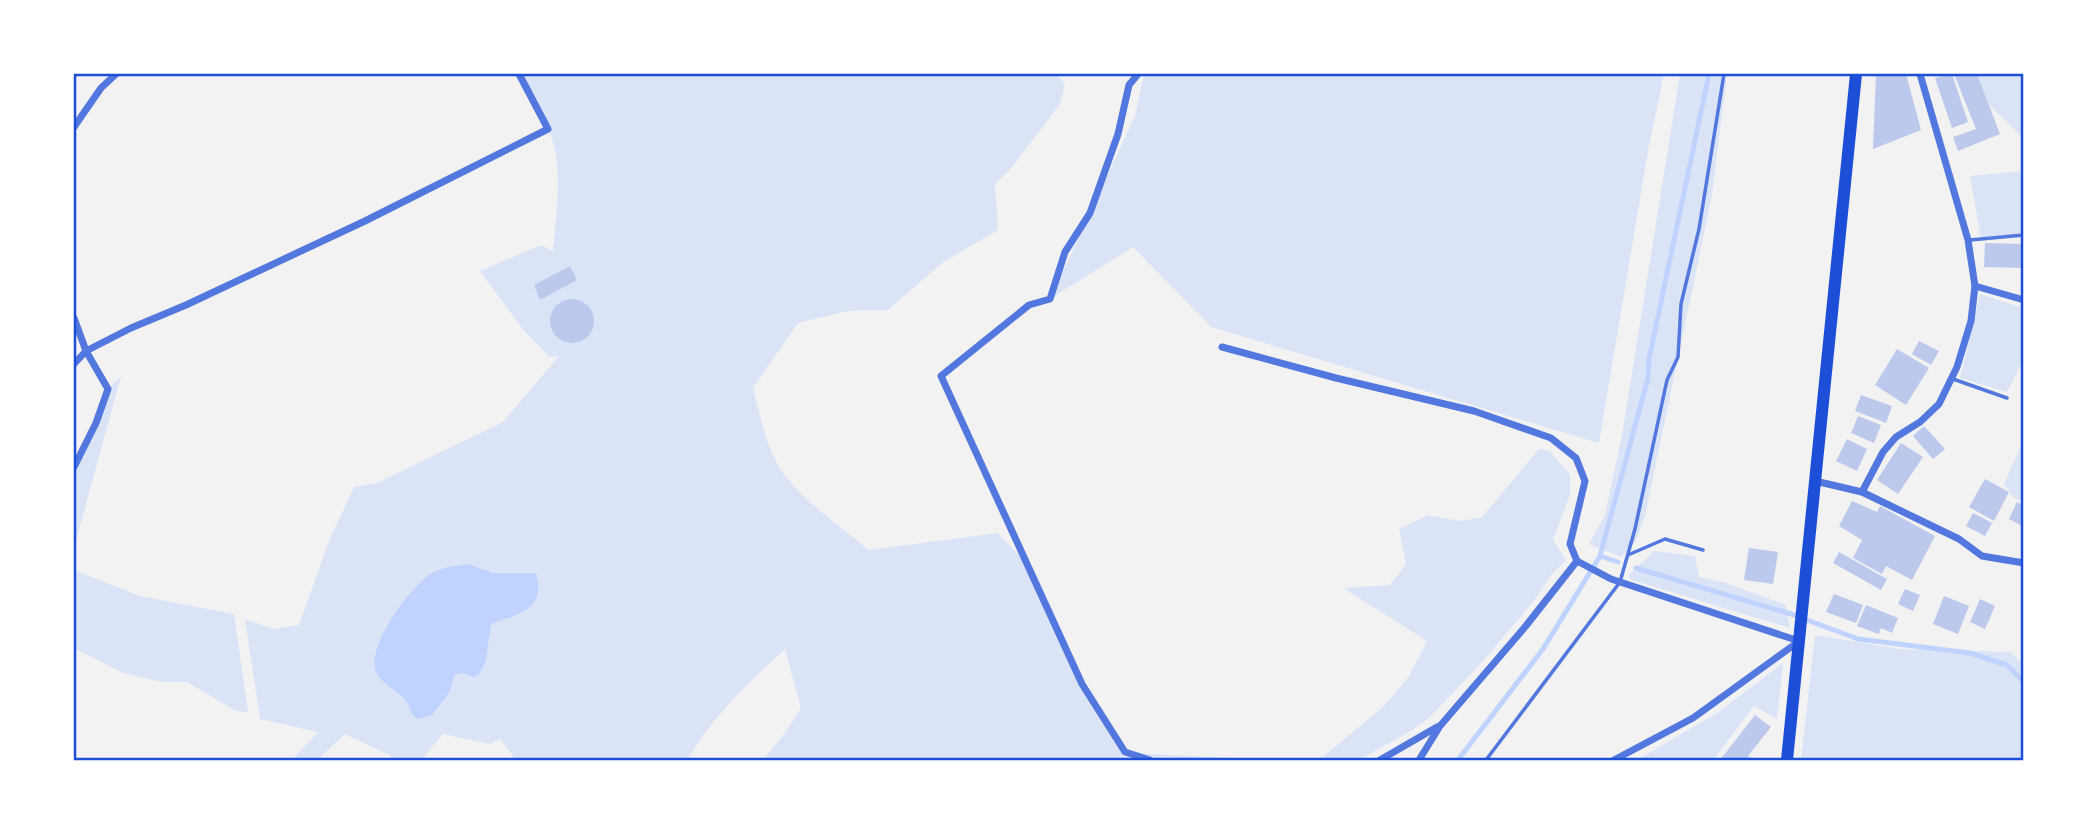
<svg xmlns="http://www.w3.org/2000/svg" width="2097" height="834" font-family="Quicksand,sans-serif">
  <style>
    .green { fill: #dbe4f7 }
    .water { fill: #bfd3fe }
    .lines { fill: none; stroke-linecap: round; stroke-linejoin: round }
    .stream { stroke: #bfd3fe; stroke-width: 5 }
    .building { fill: #bdc9ec }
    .service { stroke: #5277de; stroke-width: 3.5 }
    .minor { stroke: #5277de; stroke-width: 7 }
    .primary { stroke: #1d4ed8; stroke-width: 12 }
    .neatline { fill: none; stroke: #1d4ed8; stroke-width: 2.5 }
  </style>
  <rect width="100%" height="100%" fill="#f2f2f2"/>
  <!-- green -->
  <g class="green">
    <path d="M 514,74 L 1057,74 L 1065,84 L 1060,104 L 1009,171 L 995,184 L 998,230 L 942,263 L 888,310 L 847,311 L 798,323 L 753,388 C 760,415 766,446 781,470 C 801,499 841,527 869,550 L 998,533 L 1025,562 L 1066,649 L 1126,760 L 763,760 L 785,733 L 801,708 L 785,649 C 746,685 714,715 687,760 L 516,760 L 500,739 L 490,744 L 443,734 L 421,760 L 389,760 L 391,756 L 345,734 L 317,760 L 292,760 L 318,732 L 260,719 L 245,619 L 273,629 L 299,625 L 329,541 L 354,487 L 377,483 L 503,422 L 559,356 L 550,357 L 525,332 L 480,271 L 541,245 L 553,251 C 556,214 565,164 548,129 C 539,110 525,92 514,74 Z"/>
    <path d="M 1144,74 L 1664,74 L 1649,146 L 1599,443 L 1211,327 L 1133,247 L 1050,299 L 1135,116 Z"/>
    <path d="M 1680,74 L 1727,74 L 1712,195 L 1645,516 L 1636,541 L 1621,557 L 1589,544 L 1605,515 L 1622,435 Z"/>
    <path d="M 1975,74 L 2023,74 L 2023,138 L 1988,104 Z"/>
    <path d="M 2023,171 L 2023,235 L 1981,238 L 1970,176 Z"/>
    <path d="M 1980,294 L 2023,308 L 2023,361 L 2007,392 L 1960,378 Z"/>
    <path d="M 121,376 L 74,548 L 74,467 L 108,389 Z"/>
    <path d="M 2023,441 L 2024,502 L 2023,502 L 2014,498 L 2004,484 Z"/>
    <path d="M 1539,449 L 1549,451 L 1570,474 L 1570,495 L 1553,540 L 1566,560 L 1551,575 L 1533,602 L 1483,661 L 1429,718 L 1411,731 L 1359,760 L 1319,760 L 1383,707 L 1408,678 L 1427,641 L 1343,588 L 1390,585 L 1406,564 L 1399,529 L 1428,515 L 1460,521 L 1482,517 Z"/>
    <path d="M 1654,551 L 1695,556 L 1699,577 L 1726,583 L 1786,605 L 1790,628 L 1632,580 L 1628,576 Z"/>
    <path d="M 74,570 L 140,596 L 234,614 L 248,712 L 236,711 L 187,682 L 162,682 L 123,673 L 74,648 Z"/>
    <path d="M 1815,635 L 1900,649 L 2011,652 L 2023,664 L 2023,760 L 1801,760 Z"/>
    <path d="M 1783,663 L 1777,719 L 1754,706 L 1713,760 L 1637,760 L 1717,713 Z"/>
    <path d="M 1130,753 L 1274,760 L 1144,760 Z"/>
  </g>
  <!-- water -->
  <path class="water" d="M 468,564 L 493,573 L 536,573 C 546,611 520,613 491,624 L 486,661 L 479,674 L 473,677 L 463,673 L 455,674 L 449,693 L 432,715 L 418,719 C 410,714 411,710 407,702 C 399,691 382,685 376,672 C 366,646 410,587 432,573 C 443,567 456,566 468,564 Z"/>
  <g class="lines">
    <!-- stream -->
    <g class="stream">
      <path d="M 1600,556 L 1618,562"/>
      <path d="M 1636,568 L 1791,614 L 1858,639 L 1970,653 L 2007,665 L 2024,682"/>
      <path d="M 1458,760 L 1543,649 L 1600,556 L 1648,378 L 1649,359 L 1709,74"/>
    </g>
  </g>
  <!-- building -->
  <g class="building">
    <path d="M 1876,74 L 1906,74 L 1921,130 L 1873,149 Z"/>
    <path d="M 1950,74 L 1952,74 L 1968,122 L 1952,128 L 1935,78 Z"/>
    <path d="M 1954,74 L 1977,74 L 2000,134 L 1958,151 L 1953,137 L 1976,129 Z"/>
    <path d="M 1985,243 L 2024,244 L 2024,268 L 1984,267 Z"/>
    <path d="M 570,266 L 577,280 L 540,300 L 534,285 Z"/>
    <circle cx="572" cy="321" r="22"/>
    <path d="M 1919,341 L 1939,351 L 1931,365 L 1912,354 Z"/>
    <path d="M 1897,349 L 1929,368 L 1906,405 L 1875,385 Z"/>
    <path d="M 1861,395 L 1892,406 L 1886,423 L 1855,411 Z"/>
    <path d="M 1858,416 L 1881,425 L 1874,443 L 1851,433 Z"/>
    <path d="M 1924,426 L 1945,449 L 1933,459 L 1913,436 Z"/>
    <path d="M 1847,439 L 1867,449 L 1857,471 L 1836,461 Z"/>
    <path d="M 1901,443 L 1923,457 L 1898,494 L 1877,480 Z"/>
    <path d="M 1985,479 L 2009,492 L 1994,521 L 1969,507 Z"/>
    <path d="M 1852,501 L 1877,512 L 1880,506 L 1935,536 L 1912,580 L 1886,566 L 1882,574 L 1853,558 L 1862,540 L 1839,526 Z"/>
    <path d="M 2017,502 L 2024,506 L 2024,527 L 2009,519 Z"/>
    <path d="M 1973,513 L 1992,523 L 1985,536 L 1966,526 Z"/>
    <path d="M 1749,548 L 1778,552 L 1773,584 L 1744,580 Z"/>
    <path d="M 1839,552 L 1887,579 L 1881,590 L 1833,563 Z"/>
    <path d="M 1905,589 L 1920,595 L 1913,611 L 1898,604 Z"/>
    <path d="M 1834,594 L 1863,605 L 1856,623 L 1826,612 Z"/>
    <path d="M 1944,596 L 1969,606 L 1958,634 L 1933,624 Z"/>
    <path d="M 1980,599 L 1995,606 L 1985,629 L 1970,622 Z"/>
    <path d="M 1866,605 L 1898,618 L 1892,633 L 1881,628 L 1879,634 L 1857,626 Z"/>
    <path d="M 1755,715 L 1771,727 L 1748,756 L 1755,760 L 1720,760 Z"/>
  </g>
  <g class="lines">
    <!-- service -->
    <g class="service">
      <path d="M 1970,240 L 2024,235"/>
      <path d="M 1953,379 L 2007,398"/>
      <path d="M 1628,555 L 1665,539 L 1703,550"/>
      <path d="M 1486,760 L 1620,582 L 1635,529 L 1667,380 L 1678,357 L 1681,304 L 1699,229 L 1724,74"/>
    </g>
    <!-- minor -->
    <g class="minor">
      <path d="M 1138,74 L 1129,85 L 1118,134 L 1090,213 L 1065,252 L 1050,299 L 1029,305 L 941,376 L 1082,684 L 1125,752 L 1150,760"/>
      <path d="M 74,127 L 101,88 L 116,74"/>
      <path d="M 1975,286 L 2024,300"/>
      <path d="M 74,318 L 86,351 L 108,389 L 96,423 L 74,467"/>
      <path d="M 1222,347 L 1336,378 L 1474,411 L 1551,438 L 1576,458 L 1585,481 L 1570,544 L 1577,561 L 1611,579 L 1799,641"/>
      <path d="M 74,364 L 86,351 L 131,328 L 186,305 L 365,221 L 548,129 L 519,74"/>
      <path d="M 1815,481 L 1862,492 L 1959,539 L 1982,556 L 2024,563"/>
      <path d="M 1862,492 L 1883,452 L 1896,437 L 1920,422 L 1939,404 L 1957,367 L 1971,321 L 1975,286 L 1968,240 L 1920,74"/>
      <path d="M 1380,760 L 1437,727"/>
      <path d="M 1419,760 L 1440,726 L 1525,627 L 1577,561"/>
      <path d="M 1614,760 L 1693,718 L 1798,642"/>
    </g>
    <!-- primary -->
    <path class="primary" d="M 1787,760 L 1856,74"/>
  </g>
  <!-- border -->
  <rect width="2097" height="834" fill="none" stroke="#ffffff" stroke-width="150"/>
  <rect x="75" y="75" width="1947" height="684" class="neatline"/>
</svg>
